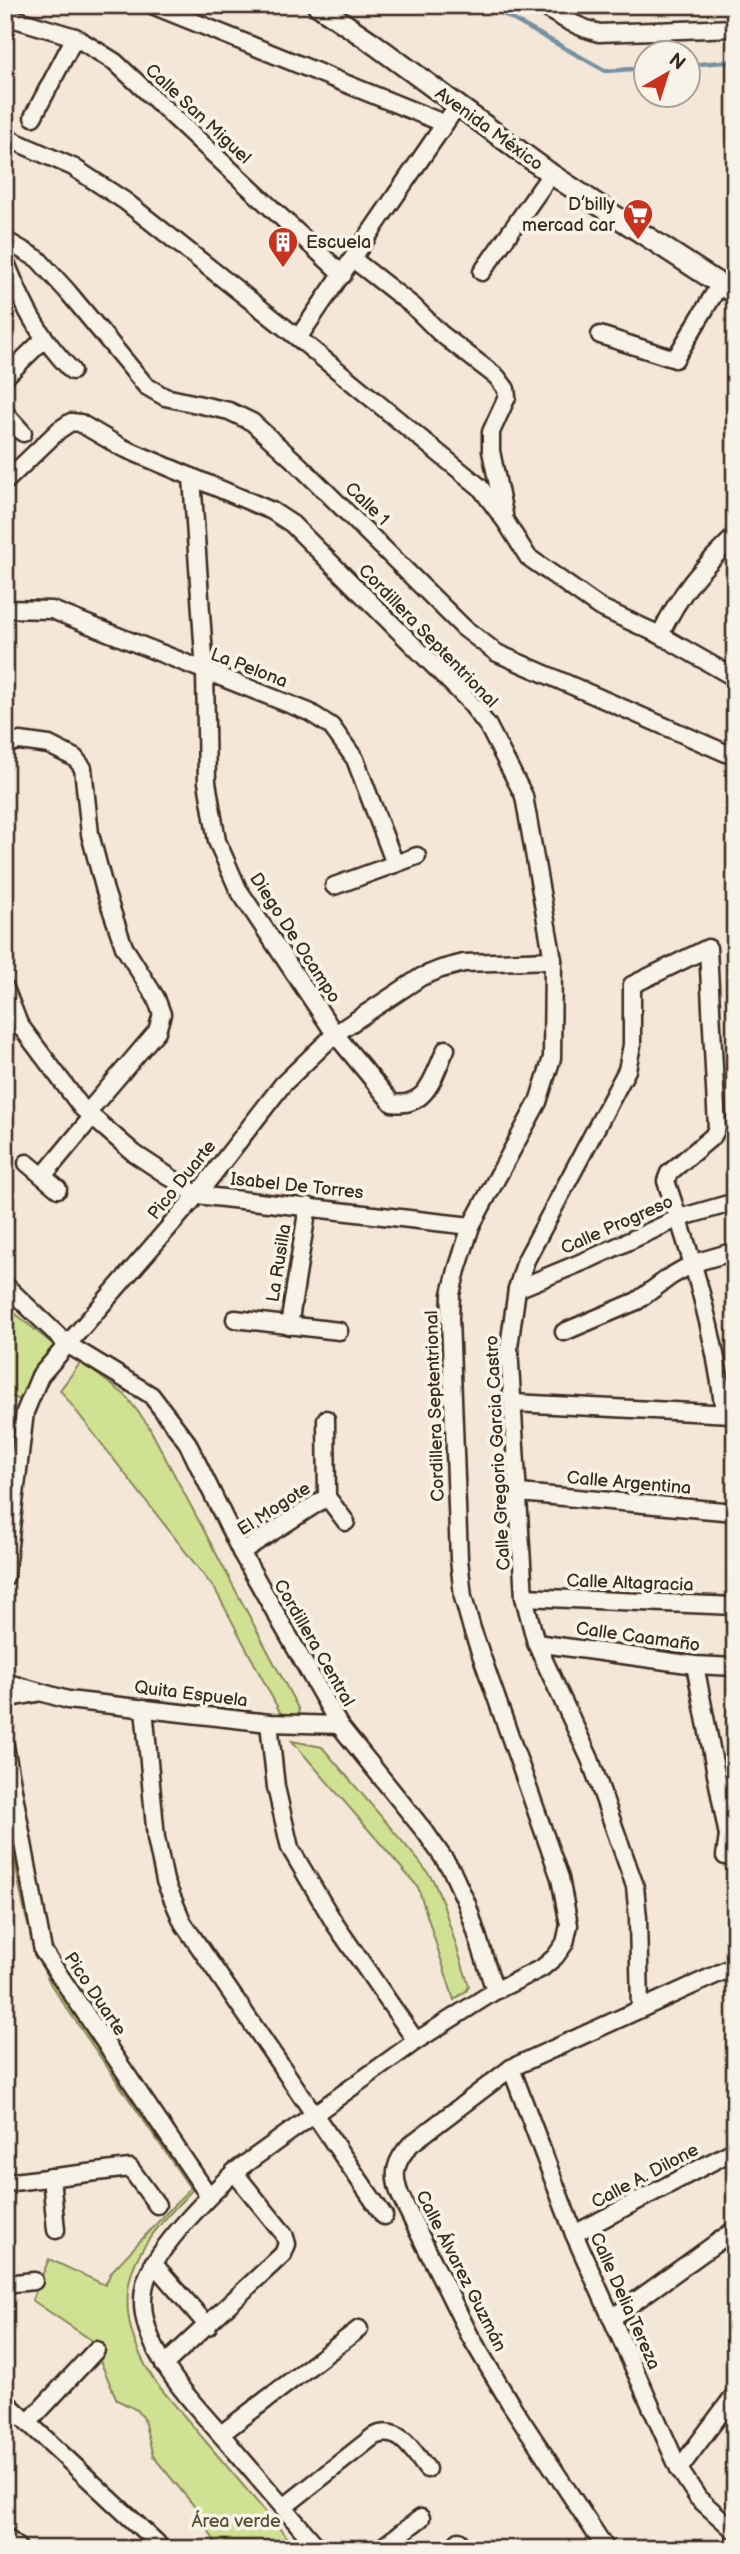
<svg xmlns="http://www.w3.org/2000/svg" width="740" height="2554" font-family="'Balsamiq Sans',sans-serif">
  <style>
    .green { fill: #d0e194; stroke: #868659; stroke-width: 2 }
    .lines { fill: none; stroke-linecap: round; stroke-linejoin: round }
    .stream { stroke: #7591a3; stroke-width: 4.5 }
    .minor-casing { stroke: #3b2a1e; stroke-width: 21 }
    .tertiary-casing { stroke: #3b2a1e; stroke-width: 24 }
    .minor { stroke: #f7f3e8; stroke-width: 16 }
    .tertiary { stroke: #f7f3e8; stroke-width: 19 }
    .labels { text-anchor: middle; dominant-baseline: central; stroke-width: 7; stroke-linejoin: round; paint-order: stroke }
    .street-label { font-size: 18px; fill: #3b2a1e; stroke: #f7f3e8 }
    .poi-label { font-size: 18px; fill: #3b2a1e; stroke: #f7f3e8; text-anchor: end }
    .park-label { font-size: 18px; fill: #594f36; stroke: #f7f3e8 }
  </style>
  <rect width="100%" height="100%" fill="#f4e7d8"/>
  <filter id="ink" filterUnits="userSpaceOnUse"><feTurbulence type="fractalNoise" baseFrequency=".0143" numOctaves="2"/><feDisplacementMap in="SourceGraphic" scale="14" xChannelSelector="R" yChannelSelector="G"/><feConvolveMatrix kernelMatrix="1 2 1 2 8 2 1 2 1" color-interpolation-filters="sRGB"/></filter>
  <g filter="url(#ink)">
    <!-- green -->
    <g class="green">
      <path d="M 5,1305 L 56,1347 L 40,1373 L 5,1555 C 5,1503 8,1451 21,1400 L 5,1394 Z"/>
      <path d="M 81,1362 L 125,1395 L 148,1425 L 299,1710 L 297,1716 L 281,1714 L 216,1591 L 60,1390 Z"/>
      <path d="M 292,1741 L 322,1747 L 419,1861 L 433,1880 L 442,1901 L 469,1986 L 467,1990 L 454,2000 L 418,1887 Z"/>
      <path d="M 5,1768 L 35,1928 L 197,2185 C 180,2203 161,2221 147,2242 C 114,2289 127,2339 156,2383 L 297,2549 L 219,2549 L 195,2507 L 153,2456 L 143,2416 L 137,2410 L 117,2400 L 91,2340 L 32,2300 L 49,2259 L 105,2285 L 112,2271 L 190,2188 L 51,1985 C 24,1934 18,1877 8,1821 L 5,1805 Z"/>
    </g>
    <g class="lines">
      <!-- stream -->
      <g class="stream">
        <path d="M 487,5 L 606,71 L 646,68"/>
        <path d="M 688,65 L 735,61"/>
      </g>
      <!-- minor casing -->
      <g class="minor-casing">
        <g id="minor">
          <path d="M 152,5 L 443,123"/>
          <path d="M 542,5 C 561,19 577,27 599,33 L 735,28"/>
          <path d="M 5,16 L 75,37 L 115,62 L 343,275"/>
          <path d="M 33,117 L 75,37"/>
          <path d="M 5,137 L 73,167 L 125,201 L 298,338 L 480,487 L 506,522 L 528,557 L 599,607 L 660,635 L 735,678"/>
          <path d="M 5,240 L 38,259 L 68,292 L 146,386 L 165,397 L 229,411 L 252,422 L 299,465 L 464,628 L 497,653 L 735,757"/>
          <path d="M 354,260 L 413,306 L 440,333 L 497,377 L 506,389 L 507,397 L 491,432 L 491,451 L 504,514"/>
          <path d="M 7,265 C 26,312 37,333 72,371"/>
          <path d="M 482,272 L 551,174"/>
          <path d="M 600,335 L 675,359 L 720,284"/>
          <path d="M 298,338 L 457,106"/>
          <path d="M 5,377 L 43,340"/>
          <path d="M 5,413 L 23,433"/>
          <path d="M 192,477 L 205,672 L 207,782 L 217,841 L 238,889 L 335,1034 L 392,1103 C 428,1108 433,1076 446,1049"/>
          <path d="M 5,482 L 59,430 L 71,422 L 80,423 L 121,447 L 272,511 L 292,524 L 468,700 L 488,726 L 524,796 L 553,960 L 552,1058 L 538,1102 L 471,1226 L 457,1270 L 451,1294 L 450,1318 L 459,1559 L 463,1597 L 472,1629 L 560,1878 L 569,1925 L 565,1943 L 555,1957 L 542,1968 L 495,1991 L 416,2041 L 234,2172 C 209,2196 153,2251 145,2284 C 130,2345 200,2409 235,2451 C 263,2484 291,2516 319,2549"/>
          <path d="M 5,609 L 52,610 L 309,712 L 331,726 L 355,759 L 395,864"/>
          <path d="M 660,635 C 681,591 700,570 735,536"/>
          <path d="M 5,744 L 20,741 L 49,745 L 75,758 L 83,768 L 90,834 L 105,891 L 124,947 L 156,998 L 162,1014 L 157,1031 L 87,1113"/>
          <path d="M 334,886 L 417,856"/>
          <path d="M 5,988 L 19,1024 L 82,1108 L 135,1154 L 197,1195 L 471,1226"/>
          <path d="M 27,1163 L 58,1189"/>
          <path d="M 43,1176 L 92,1117"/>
          <path d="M 5,1285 L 67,1344 L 151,1395 L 187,1442 L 241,1552 L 339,1725 L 426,1833 L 451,1869 L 467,1904 L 495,1991"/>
          <path d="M 517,1289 L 592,1258 L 679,1218 L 735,1202"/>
          <path d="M 235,1319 L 339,1331"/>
          <path d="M 289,1326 L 308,1206"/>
          <path d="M 564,1332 L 637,1301 L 671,1276 L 694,1263 L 735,1251"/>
          <path d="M 513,1403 L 732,1414"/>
          <path d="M 326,1419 L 327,1497 L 346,1522"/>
          <path d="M 519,1493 L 735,1512"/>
          <path d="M 241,1552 L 327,1497"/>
          <path d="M 5,1578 L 25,1412 L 40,1376 L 197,1195 L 283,1084 L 335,1034 L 421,977 L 441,969 L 464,963 L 553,960"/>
          <path d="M 524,1597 L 735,1606"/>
          <path d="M 536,1643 L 695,1665 L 735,1667"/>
          <path d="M 695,1665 L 728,1836 L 735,1834"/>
          <path d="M 5,1682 L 68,1700 L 269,1723 L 339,1725"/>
          <path d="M 5,1699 L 37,1693"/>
          <path d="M 144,1708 L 156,1838 L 165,1881 L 183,1923 L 384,2216"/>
          <path d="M 269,1723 L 276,1787 L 290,1848 L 335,1924 L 416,2041"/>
          <path d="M 5,1746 L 43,1951 L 209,2196"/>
          <path d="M 725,1856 L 728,1836"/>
          <path d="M 640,2009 L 638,1918 L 635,1886 L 590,1759 L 536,1643 L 524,1597 L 509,1347 L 517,1289 L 526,1260 L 627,1070 L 632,1045 L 632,985 L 708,948 L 717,1128 L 713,1136 L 669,1173 L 666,1181 C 692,1257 715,1332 724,1412"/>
          <path d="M 511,2068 L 574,2234 L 679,2469 L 698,2498 L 735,2531"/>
          <path d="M 51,2177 L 56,2230"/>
          <path d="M 5,2183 L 130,2168 L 157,2205"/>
          <path d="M 574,2234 L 733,2151"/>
          <path d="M 153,2263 L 208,2326"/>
          <path d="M 5,2284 L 34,2281"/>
          <path d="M 612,2318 L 733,2231"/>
          <path d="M 164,2365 L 283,2254 L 287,2244 L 284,2234 L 234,2172"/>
          <path d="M 5,2401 L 157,2543 L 160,2549"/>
          <path d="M 28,2423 L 96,2350"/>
          <path d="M 221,2434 L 359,2329"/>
          <path d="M 679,2469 L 735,2394"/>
          <path d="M 284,2507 L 374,2436 C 400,2425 413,2451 427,2469"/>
          <path d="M 5,2536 L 19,2549"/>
          <path d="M 380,2549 L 421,2518"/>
          <path d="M 451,2549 L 459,2541"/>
          <path d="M 606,2549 L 510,2403 L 470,2336 L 400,2195 C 392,2174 395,2161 411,2144 L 511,2068 L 735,1966"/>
          <path d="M 731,2549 L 735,2545"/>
        </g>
      </g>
      <!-- tertiary casing -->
      <g class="tertiary-casing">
        <path id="tertiary" d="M 317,5 L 370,41 L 551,174 L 735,294"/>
      </g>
      <!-- minor -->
      <use href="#minor" class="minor"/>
      <!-- tertiary -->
      <use href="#tertiary" class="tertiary"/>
    </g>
  </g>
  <!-- icons -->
  <defs>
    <g id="supermarket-pin" transform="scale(1.575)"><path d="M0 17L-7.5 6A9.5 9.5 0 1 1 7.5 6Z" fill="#c8321e" stroke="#f7f3e8"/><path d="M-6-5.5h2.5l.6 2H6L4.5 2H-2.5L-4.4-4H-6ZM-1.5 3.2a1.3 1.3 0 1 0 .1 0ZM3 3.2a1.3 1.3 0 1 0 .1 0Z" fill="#fff"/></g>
    <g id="building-pin" transform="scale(1.575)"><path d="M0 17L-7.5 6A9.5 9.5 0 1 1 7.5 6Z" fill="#c8321e" stroke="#f7f3e8"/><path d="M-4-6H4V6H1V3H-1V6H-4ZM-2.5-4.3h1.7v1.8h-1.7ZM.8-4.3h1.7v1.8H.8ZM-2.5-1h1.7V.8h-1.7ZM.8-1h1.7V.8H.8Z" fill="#fff"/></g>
  </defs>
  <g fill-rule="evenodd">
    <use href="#supermarket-pin" x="638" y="214"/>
    <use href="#building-pin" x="283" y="242"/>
  </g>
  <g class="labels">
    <!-- street labels -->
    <g class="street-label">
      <text transform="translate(198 114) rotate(43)">Calle San Miguel</text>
      <text transform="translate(489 129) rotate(36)">Avenida México</text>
      <text transform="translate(367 504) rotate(44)">Calle 1</text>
      <text transform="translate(428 636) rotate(46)">Cordillera Septentrional</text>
      <text transform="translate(249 668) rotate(21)">La Pelona</text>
      <text transform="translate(295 938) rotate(57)">Diego De Ocampo</text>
      <text transform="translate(182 1180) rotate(-51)">Pico Duarte</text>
      <text transform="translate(297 1186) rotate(6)">Isabel De Torres</text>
      <text transform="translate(617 1225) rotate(-24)">Calle Progreso</text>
      <text transform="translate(279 1263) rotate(-81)">La Rusilla</text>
      <text transform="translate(435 1406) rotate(-92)">Cordillera Septentrional</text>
      <text transform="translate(498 1453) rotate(-93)">Calle Gregorio Garcia Castro</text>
      <text transform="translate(629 1483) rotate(5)">Calle Argentina</text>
      <text transform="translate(274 1509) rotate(-33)">El Mogote</text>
      <text transform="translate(630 1583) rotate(2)">Calle Altagracia</text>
      <text transform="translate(638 1637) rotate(8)">Calle Caamaño</text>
      <text transform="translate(314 1643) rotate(60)">Cordillera Central</text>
      <text transform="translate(191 1694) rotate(7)">Quita Espuela</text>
      <text transform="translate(95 1994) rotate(56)">Pico Duarte</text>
      <text transform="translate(645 2176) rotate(-28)">Calle A. Dilone</text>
      <text transform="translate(461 2271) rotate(63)">Calle Álvarez Guzmán</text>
      <text transform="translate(625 2301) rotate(66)">Calle Delia Tereza</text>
    </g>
    <!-- poi labels -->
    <g class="poi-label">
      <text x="615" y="204">D’billy<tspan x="615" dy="21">mercad car</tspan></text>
      <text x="306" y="242" text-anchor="start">Escuela</text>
    </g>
    <!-- park labels -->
    <g class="park-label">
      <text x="236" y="2521">Área verde</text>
    </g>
  </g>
  <!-- margin -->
  <rect width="740" height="2554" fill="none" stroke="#f7f3e8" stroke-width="28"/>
  <rect x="14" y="14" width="712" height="2526" fill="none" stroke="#3b2a1e" stroke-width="2.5" filter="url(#ink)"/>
  <!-- north arrow -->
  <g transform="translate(667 74) rotate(39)"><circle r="33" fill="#f7f3e8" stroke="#aca397" stroke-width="2"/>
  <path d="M0-5L12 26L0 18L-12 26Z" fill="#c8321e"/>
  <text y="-10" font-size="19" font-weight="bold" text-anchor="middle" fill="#3b2a1e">N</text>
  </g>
</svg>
